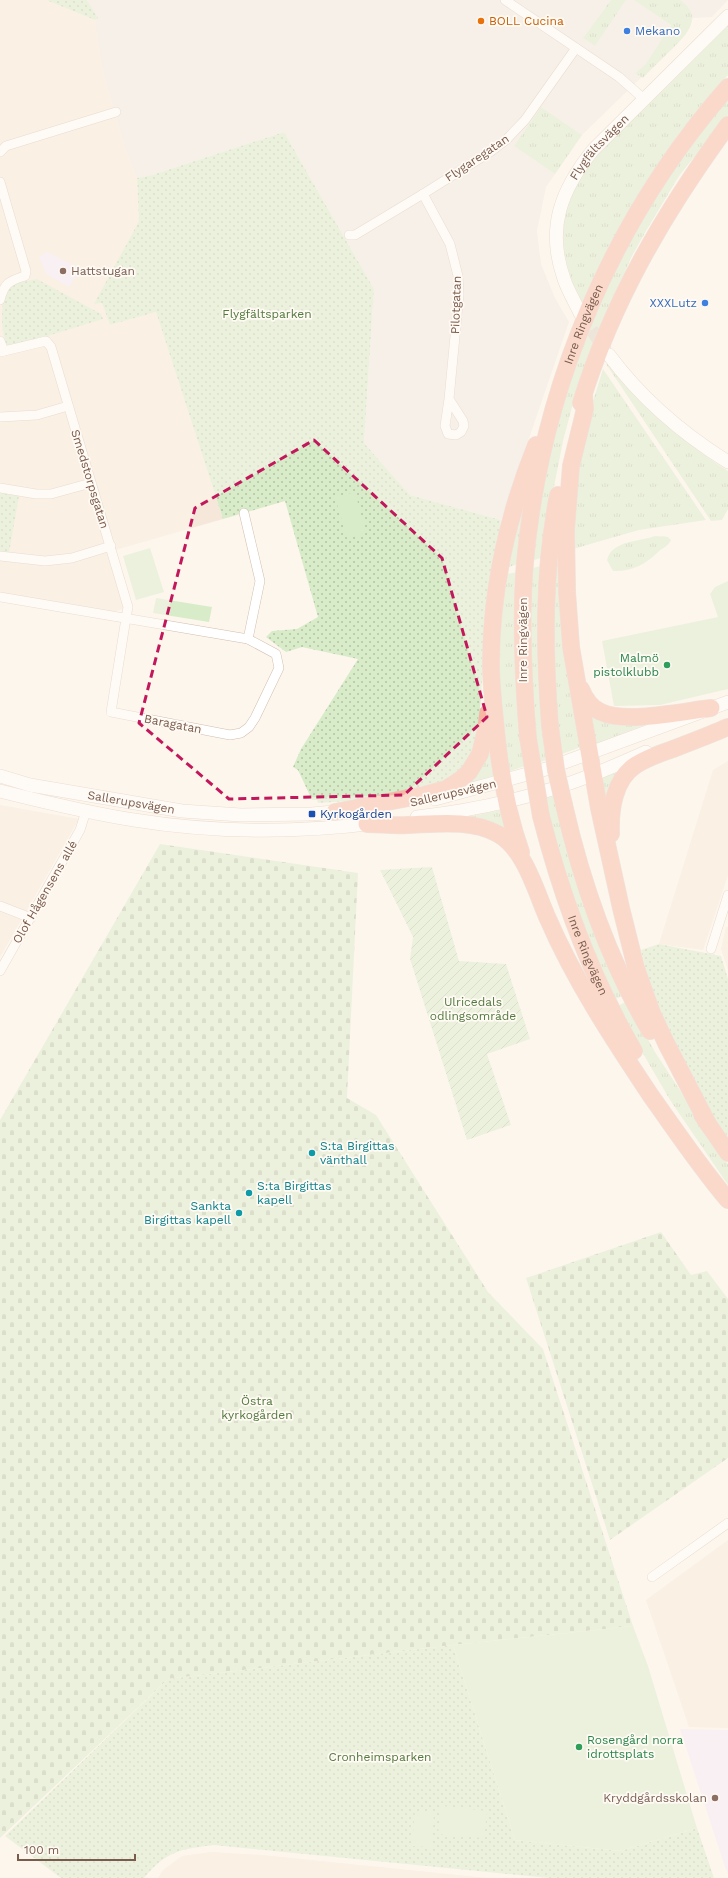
<svg xmlns="http://www.w3.org/2000/svg" width="728" height="1878" font-family="'Work Sans',sans-serif">
  <style>
    .residential { fill: #f5e8da }
    .industrial { fill: #efe9e4 }
    .education { fill: #f3e8fa }
    .grass { fill: url(#grass-tufts) }
    .cemetery { fill: url(#cemetery-stones) }
    .park { fill: url(#park-dots) }
    .garden { fill: url(#garden-furrows) }
    .pitch { fill: #d8ecc9 }
    .lines { fill: none; stroke-linecap: round; stroke-linejoin: round }
    .secondary-tunnel { stroke: #dcd0c4; stroke-width: 13; stroke-dasharray: 13 6; stroke-linecap: butt }
    .street-casing { stroke: #d1beb0; stroke-width: 10 }
    .secondary-casing { stroke: #d6c0b0; stroke-width: 14 }
    .highway-casing { stroke: #dad1cd; stroke-width: 18 }
    .street { stroke: #fff; stroke-width: 9 }
    .secondary { stroke: #fff; stroke-width: 13 }
    .highway { stroke: #f7b7a3; stroke-width: 17 }
    .highway-bridge-casing { stroke: #dad1cd; stroke-width: 18; stroke-linecap: butt }
    .highway-bridge { stroke: #f7b7a3; stroke-width: 17 }
    .marked { fill: none; stroke: #c2185b; stroke-width: 3; stroke-dasharray: 8 5; stroke-linejoin: round }
    .food-dot { fill: #e8710a; stroke: #fffaf3; stroke-width: 1.5 }
    .shop-dot { fill: #3f7fe0; stroke: #fffaf3; stroke-width: 1.5 }
    .education-dot { fill: #8d6e63; stroke: #fffaf3; stroke-width: 1.5 }
    .leisure-dot { fill: #2e9e5b; stroke: #fffaf3; stroke-width: 1.5 }
    .transit-dot { fill: #1a4fb4; stroke: #fffaf3; stroke-width: 1.5 }
    .culture-dot { fill: #0f9aa8; stroke: #fffaf3; stroke-width: 1.5 }
    .labels { text-anchor: middle; dominant-baseline: central; stroke-width: 3.5; stroke-linejoin: round; paint-order: stroke }
    .food-label { font-size: 12px; fill: #c56008; stroke: #fffaf3; text-anchor: start }
    .shop-label { font-size: 12px; fill: #366cbe; stroke: #fffaf3; text-anchor: start }
    .street-label { font-size: 12px; fill: #7a5c4d; stroke: #fffaf3 }
    .education-label { font-size: 12px; fill: #785e54; stroke: #fffaf3; text-anchor: start }
    .park-label { font-size: 12px; fill: #537a41; stroke: #fffaf3 }
    .leisure-label { font-size: 12px; fill: #27864d; stroke: #fffaf3; text-anchor: end }
    .transit-label { font-size: 12px; fill: #164399; stroke: #fffaf3; text-anchor: start }
    .culture-label { font-size: 12px; fill: #0d838f; stroke: #fffaf3; text-anchor: start }
  </style>
  <defs>
    <pattern id="grass-tufts" width="24" height="20" patternUnits="userSpaceOnUse"><rect width="24" height="20" fill="#d8ecc9"/><path d="M3 7l-1-3M5 7V3M7 7l1-3M15 17l-1-3M17 17v-4M19 17l1-3" fill="none" stroke="#b4c2a5"/></pattern>
    <pattern id="cemetery-stones" width="16" height="16" patternUnits="userSpaceOnUse"><rect width="16" height="16" fill="#d8ecc9"/><path d="M2 7V4a2 2 0 0 1 4 0v3zM10 15v-3a2 2 0 0 1 4 0v3z" fill="#b4c2a5"/></pattern>
    <pattern id="park-dots" width="8" height="8" patternUnits="userSpaceOnUse"><rect width="8" height="8" fill="#d8ecc9"/><path d="M2 2h.1M6 6h.1" fill="none" stroke="#b4c2a5" stroke-width="1.8" stroke-linecap="round"/></pattern>
    <pattern id="garden-furrows" width="10" height="10" patternUnits="userSpaceOnUse"><rect width="10" height="10" fill="#d8ecc9"/><path d="M-1 1l2-2M0 10L10 0M9 11l2-2" fill="none" stroke="#b4c2a5"/></pattern>
  </defs>
  <rect width="100%" height="100%" fill="#fdf6ec"/>
  <!-- residential -->
  <g class="residential">
    <path d="M 0,0 L 46,0 L 95,20 L 101,48 L 104,75 L 125,147 L 137,178 L 139,221 L 95,304 L 102,303 L 110,325 L 156,312 L 223,519 L 112,551 L 128,607 L 113,612 L 0,594 Z"/>
    <path d="M 728,761 L 728,875 L 703,950 L 659,944 L 713,770 Z"/>
    <path d="M 0,805 L 79,819 L 0,957 Z"/>
    <path d="M 726,927 L 728,927 L 728,970 L 721,949 Z"/>
    <path d="M 728,1540 L 728,1728 L 689,1727 L 646,1600 Z"/>
    <path d="M 211,1852 L 262,1855 L 487,1878 L 158,1878 L 163,1870 L 182,1856 Z"/>
  </g>
  <!-- industrial -->
  <path class="industrial" d="M 87,0 L 728,0 L 712,17 L 693,18 L 681,39 L 582,135 L 546,187 L 537,231 L 541,264 L 555,298 L 569,322 L 501,520 L 410,495 L 364,443 L 374,289 L 284,132 L 152,175 L 137,178 L 125,147 L 104,75 L 95,20 L 97,18 Z"/>
  <!-- education -->
  <g class="education">
    <path d="M 47,252 L 81,269 L 69,287 L 46,274 L 39,257 Z"/>
    <path d="M 680,1729 L 728,1730 L 728,1874 L 725,1867 Z"/>
  </g>
  <!-- grass -->
  <g class="grass">
    <path d="M 611,0 L 626,0 L 595,46 L 583,38 Z"/>
    <path d="M 634,0 L 680,0 C 707,18 683,38 668,53 C 660,61 651,69 643,78 L 635,73 L 645,65 L 671,25 Z"/>
    <path d="M 728,24 L 728,75 L 681,131 L 640,192 L 582,304 C 556,252 554,204 594,157 C 608,141 625,127 640,112 C 669,83 699,53 728,24 Z"/>
    <path d="M 728,95 L 728,115 L 679,176 L 646,231 L 632,256 L 598,333 L 575,396 L 563,441 L 551,502 L 544,557 L 531,561 L 551,435 L 596,304 L 653,196 Z"/>
    <path d="M 541,107 L 582,135 L 555,174 L 514,146 Z"/>
    <path d="M 608,363 C 645,405 680,440 728,471 L 728,509 L 722,520 L 711,521 L 606,364 Z"/>
    <path d="M 603,369 L 706,520 L 639,530 L 573,549 C 574,520 575,490 579,461 C 583,429 594,399 603,369 Z"/>
    <path d="M 531,466 L 518,564 L 503,569 Z"/>
    <path d="M 563,517 L 581,747 L 562,754 C 550,681 549,590 563,517 Z"/>
    <path d="M 655,536 L 668,537 L 671,540 C 668,547 662,548 657,553 C 645,565 630,572 613,571 L 607,560 C 612,540 639,542 655,536 Z"/>
    <path d="M 544,565 L 549,759 L 537,763 L 530,707 L 530,569 Z"/>
    <path d="M 518,572 L 516,682 L 525,766 L 507,772 L 495,648 L 506,574 Z"/>
    <path d="M 588,708 L 667,716 L 594,745 Z"/>
    <path d="M 492,725 L 499,776 L 479,783 L 461,784 Z"/>
    <path d="M 632,764 L 607,818 L 599,779 Z"/>
    <path d="M 556,793 L 625,995 L 613,1000 L 572,900 L 544,797 Z"/>
    <path d="M 505,809 L 512,840 L 455,820 Z"/>
    <path d="M 627,1001 L 655,1052 L 728,1164 L 728,1185 L 670,1100 L 616,1007 Z"/>
  </g>
  <!-- cemetery -->
  <g class="cemetery">
    <path d="M 160,844 L 358,873 L 347,1098 L 376,1115 L 488,1292 L 543,1349 L 633,1626 L 453,1645 L 168,1679 L 0,1838 L 0,1120 Z"/>
    <path d="M 661,1232 L 691,1275 L 707,1271 L 728,1299 L 728,1458 L 610,1540 L 526,1278 Z"/>
  </g>
  <!-- park -->
  <g class="park">
    <path d="M 46,0 L 87,0 L 98,18 L 95,20 Z"/>
    <path d="M 284,132 L 374,289 L 364,443 L 410,495 L 501,520 L 488,598 L 480,709 L 473,753 L 467,765 L 447,782 L 364,800 L 318,803 L 317,800 L 312,800 L 298,770 L 293,767 L 301,749 L 358,659 L 302,647 L 286,652 L 266,637 L 272,631 L 297,629 L 318,617 L 285,501 L 223,519 L 156,312 L 110,325 L 102,303 L 94,304 L 139,221 L 137,178 L 152,175 Z"/>
    <path d="M 37,279 L 101,314 L 103,319 L 8,348 C 0,332 1,309 5,291 L 13,284 Z"/>
    <path d="M 0,493 L 19,496 L 9,553 L 0,552 Z"/>
    <path d="M 659,944 L 721,956 L 728,979 L 728,1137 L 709,1110 L 654,1005 L 641,950 Z"/>
    <path d="M 453,1645 L 515,1840 L 620,1851 L 697,1828 L 714,1878 L 549,1878 L 214,1845 C 181,1849 166,1851 144,1878 L 61,1878 L 5,1836 L 168,1679 Z"/>
  </g>
  <!-- garden -->
  <path class="garden" d="M 432,867 L 459,961 L 506,964 L 530,1039 L 487,1054 L 511,1125 L 467,1140 L 410,959 L 413,937 L 380,870 Z"/>
  <!-- pitch -->
  <g class="pitch">
    <path d="M 355,492 L 366,533 L 347,538 L 335,497 Z"/>
    <path d="M 150,548 L 164,592 L 136,600 L 123,556 Z"/>
    <path d="M 728,581 L 728,689 L 660,705 L 614,706 L 602,641 L 718,617 L 710,594 L 715,587 Z"/>
    <path d="M 156,598 L 212,607 L 209,622 L 153,613 Z"/>
    <path d="M 633,1626 L 648,1666 L 697,1828 L 620,1851 L 515,1840 L 453,1645 Z"/>
    <path d="M 441,1806 L 487,1811 L 484,1838 L 438,1834 Z"/>
    <path d="M 415,1811 L 434,1812 L 431,1847 L 412,1846 Z"/>
  </g>
  <g class="lines">
    <!-- secondary-tunnel -->
    <path class="secondary-tunnel" d="M 581,314 L 606,351"/>
    <!-- street casing -->
    <g class="street-casing">
      <g id="street">
        <path d="M 505,0 L 619,77 L 644,99"/>
        <path d="M 0,152 L 6,146 L 116,112"/>
        <path d="M 0,182 L 26,271 L 25,276 C 9,281 4,283 0,300"/>
        <path d="M 423,194 L 450,244 L 458,276 L 459,294 L 449,399 L 463,421 L 464,426 L 461,432 L 456,435 L 448,434 L 445,426 L 449,399"/>
        <path d="M 349,235 L 355,235 L 423,194 L 490,152 L 506,140 L 525,120 L 576,48"/>
        <path d="M 0,341 L 4,351"/>
        <path d="M 0,352 L 46,341 L 51,347 L 128,607 L 126,618 L 111,712 L 230,735 L 241,733 L 249,727 L 255,718 L 279,668 L 276,654 L 248,639 L 0,597"/>
        <path d="M 0,417 L 37,415 L 68,406"/>
        <path d="M 0,488 L 36,494 L 51,494 L 91,483"/>
        <path d="M 244,513 L 260,581 L 248,639"/>
        <path d="M 0,556 L 45,561 L 72,558 L 111,546"/>
        <path d="M 0,906 L 31,918"/>
        <path d="M 711,949 L 728,895"/>
        <path d="M 0,971 L 80,830 L 86,811"/>
        <path d="M 652,1577 L 728,1523"/>
      </g>
    </g>
    <!-- secondary casing -->
    <g class="secondary-casing">
      <g id="secondary">
        <path id="s1" d="M 580,313 C 575,302 568,291 564,279 C 546,228 561,190 593,150 L 728,16"/>
        <path d="M 609,355 C 641,398 683,434 728,462"/>
        <path id="s2" d="M 0,776 L 30,785 L 182,811 L 241,815 L 312,814 L 344,811"/>
        <path d="M 0,791 C 44,802 89,813 134,820 C 214,833 296,833 376,823"/>
        <path d="M 435,799 L 546,769 L 728,702"/>
        <path d="M 417,817 C 477,810 536,797 592,775 C 610,768 628,760 646,752"/>
      </g>
    </g>
    <!-- highway casing -->
    <g class="highway-casing">
      <g id="highway">
        <path d="M 584,394 L 585,409 L 571,466 L 566,530 L 567,592 L 571,647 L 599,808 L 621,908 L 636,968 L 652,1013 L 666,1043 L 708,1124"/>
        <path d="M 581,403 C 612,301 665,211 728,125"/>
        <path d="M 581,689 C 585,699 591,708 601,712 C 625,724 684,711 711,708"/>
        <path d="M 550,726 C 544,649 543,571 558,495"/>
        <path id="s3" d="M 528,738 C 523,679 520,621 525,562 C 541,388 612,219 728,87"/>
        <path d="M 564,805 C 582,884 609,961 650,1031"/>
        <path d="M 335,812 L 424,795 L 446,789 L 460,780 L 469,772 L 480,754 L 486,729 L 488,713"/>
        <path id="s4" d="M 541,816 C 562,898 591,977 634,1051"/>
        <path d="M 367,824 C 380,824 394,826 407,825 C 436,824 471,819 498,834 C 525,849 536,892 548,919 C 575,981 613,1039 651,1096 C 676,1131 700,1167 728,1200"/>
        <path d="M 611,834 C 610,810 614,779 636,765 C 647,758 661,753 673,749 C 691,742 710,735 728,727"/>
        <path d="M 521,852 C 507,813 500,772 496,730 C 494,708 491,686 491,664 C 491,589 508,515 536,445"/>
        <path d="M 702,1115 L 728,1153"/>
      </g>
    </g>
    <!-- street -->
    <use href="#street" class="street"/>
    <!-- secondary -->
    <use href="#secondary" class="secondary"/>
    <!-- highway -->
    <use href="#highway" class="highway"/>
    <!-- highway-bridge casing -->
    <g class="highway-bridge-casing">
      <g id="highway-bridge">
        <path d="M 550,726 L 556,770 L 564,805"/>
        <path d="M 528,738 L 541,816"/>
      </g>
    </g>
    <!-- highway-bridge -->
    <use href="#highway-bridge" class="highway-bridge"/>
  </g>
  <!-- marked area -->
  <path d="M0 0H728V1878H0ZM 314,440 L 442,558 L 487,717 L 404,795 L 229,799 L 139,723 L 195,508 Z" fill="#fdf6ec" fill-opacity=".55" fill-rule="evenodd"/>
  <path class="marked" d="M 314,440 L 442,558 L 487,717 L 404,795 L 229,799 L 139,723 L 195,508 Z"/>
  <!-- markers -->
  <circle class="food-dot" cx="481" cy="21" r="4"/>
  <g class="shop-dot">
    <circle cx="627" cy="31" r="4"/>
    <circle cx="705" cy="303" r="4"/>
  </g>
  <g class="education-dot">
    <circle cx="63" cy="271" r="4"/>
    <circle cx="715" cy="1798" r="4"/>
  </g>
  <g class="leisure-dot">
    <circle cx="667" cy="665" r="4"/>
    <circle cx="579" cy="1747" r="4"/>
  </g>
  <rect class="transit-dot" x="308" y="810" width="8" height="8" rx="2"/>
  <g class="culture-dot">
    <circle cx="312" cy="1153" r="4"/>
    <circle cx="249" cy="1193" r="4"/>
    <circle cx="239" cy="1213" r="4"/>
  </g>
  <g class="labels">
    <!-- food labels -->
    <g class="food-label">
      <text x="489" y="21">BOLL Cucina</text>
    </g>
    <!-- shop labels -->
    <g class="shop-label">
      <text x="635" y="31">Mekano</text>
      <text x="697" y="303" text-anchor="end">XXXLutz</text>
    </g>
    <!-- street labels -->
    <g class="street-label">
      <text stroke="none"><textPath href="#s1" startOffset="183">Flygfältsvägen</textPath></text>
      <text transform="translate(477 158) rotate(-34)">Flygaregatan</text>
      <text transform="translate(456 305) rotate(-88)">Pilotgatan</text>
      <text stroke="none"><textPath href="#s3" startOffset="422">Inre Ringvägen</textPath></text>
      <text transform="translate(90 479) rotate(73)">Smedstorpsgatan</text>
      <text transform="translate(523 640) rotate(-90)">Inre Ringvägen</text>
      <text transform="translate(173 724) rotate(11)">Baragatan</text>
      <text transform="translate(453 793) rotate(-13)">Sallerupsvägen</text>
      <text stroke="none"><textPath href="#s2" startOffset="134">Sallerupsvägen</textPath></text>
      <text transform="translate(45 892) rotate(-60)">Olof Hågensens allé</text>
      <text stroke="none"><textPath href="#s4" startOffset="147">Inre Ringvägen</textPath></text>
    </g>
    <!-- education labels -->
    <g class="education-label">
      <text x="71" y="271">Hattstugan</text>
      <text x="707" y="1798" text-anchor="end">Kryddgårdsskolan</text>
    </g>
    <!-- park labels -->
    <g class="park-label">
      <text x="267" y="314">Flygfältsparken</text>
      <text x="473" y="1002">Ulricedals<tspan x="473" dy="14">odlingsområde</tspan></text>
      <text x="257" y="1401">Östra<tspan x="257" dy="14">kyrkogården</tspan></text>
      <text x="380" y="1757">Cronheimsparken</text>
    </g>
    <!-- leisure labels -->
    <g class="leisure-label">
      <text x="659" y="658">Malmö<tspan x="659" dy="14">pistolklubb</tspan></text>
      <text x="587" y="1740" text-anchor="start">Rosengård norra<tspan x="587" dy="14">idrottsplats</tspan></text>
    </g>
    <!-- transit labels -->
    <g class="transit-label">
      <text x="320" y="814">Kyrkogården</text>
    </g>
    <!-- culture labels -->
    <g class="culture-label">
      <text x="320" y="1146">S:ta Birgittas<tspan x="320" dy="14">vänthall</tspan></text>
      <text x="257" y="1186">S:ta Birgittas<tspan x="257" dy="14">kapell</tspan></text>
      <text x="231" y="1206" text-anchor="end">Sankta<tspan x="231" dy="14">Birgittas kapell</tspan></text>
    </g>
  </g>
  <!-- scale -->
  <path d="M18 1854v6h117v-6" fill="none" stroke="#7a5c4d" stroke-width="2"/>
  <text x="24" y="1854" font-size="12" fill="#7a5c4d" stroke="#fffaf3" stroke-width="3" paint-order="stroke">100 m</text>
</svg>
